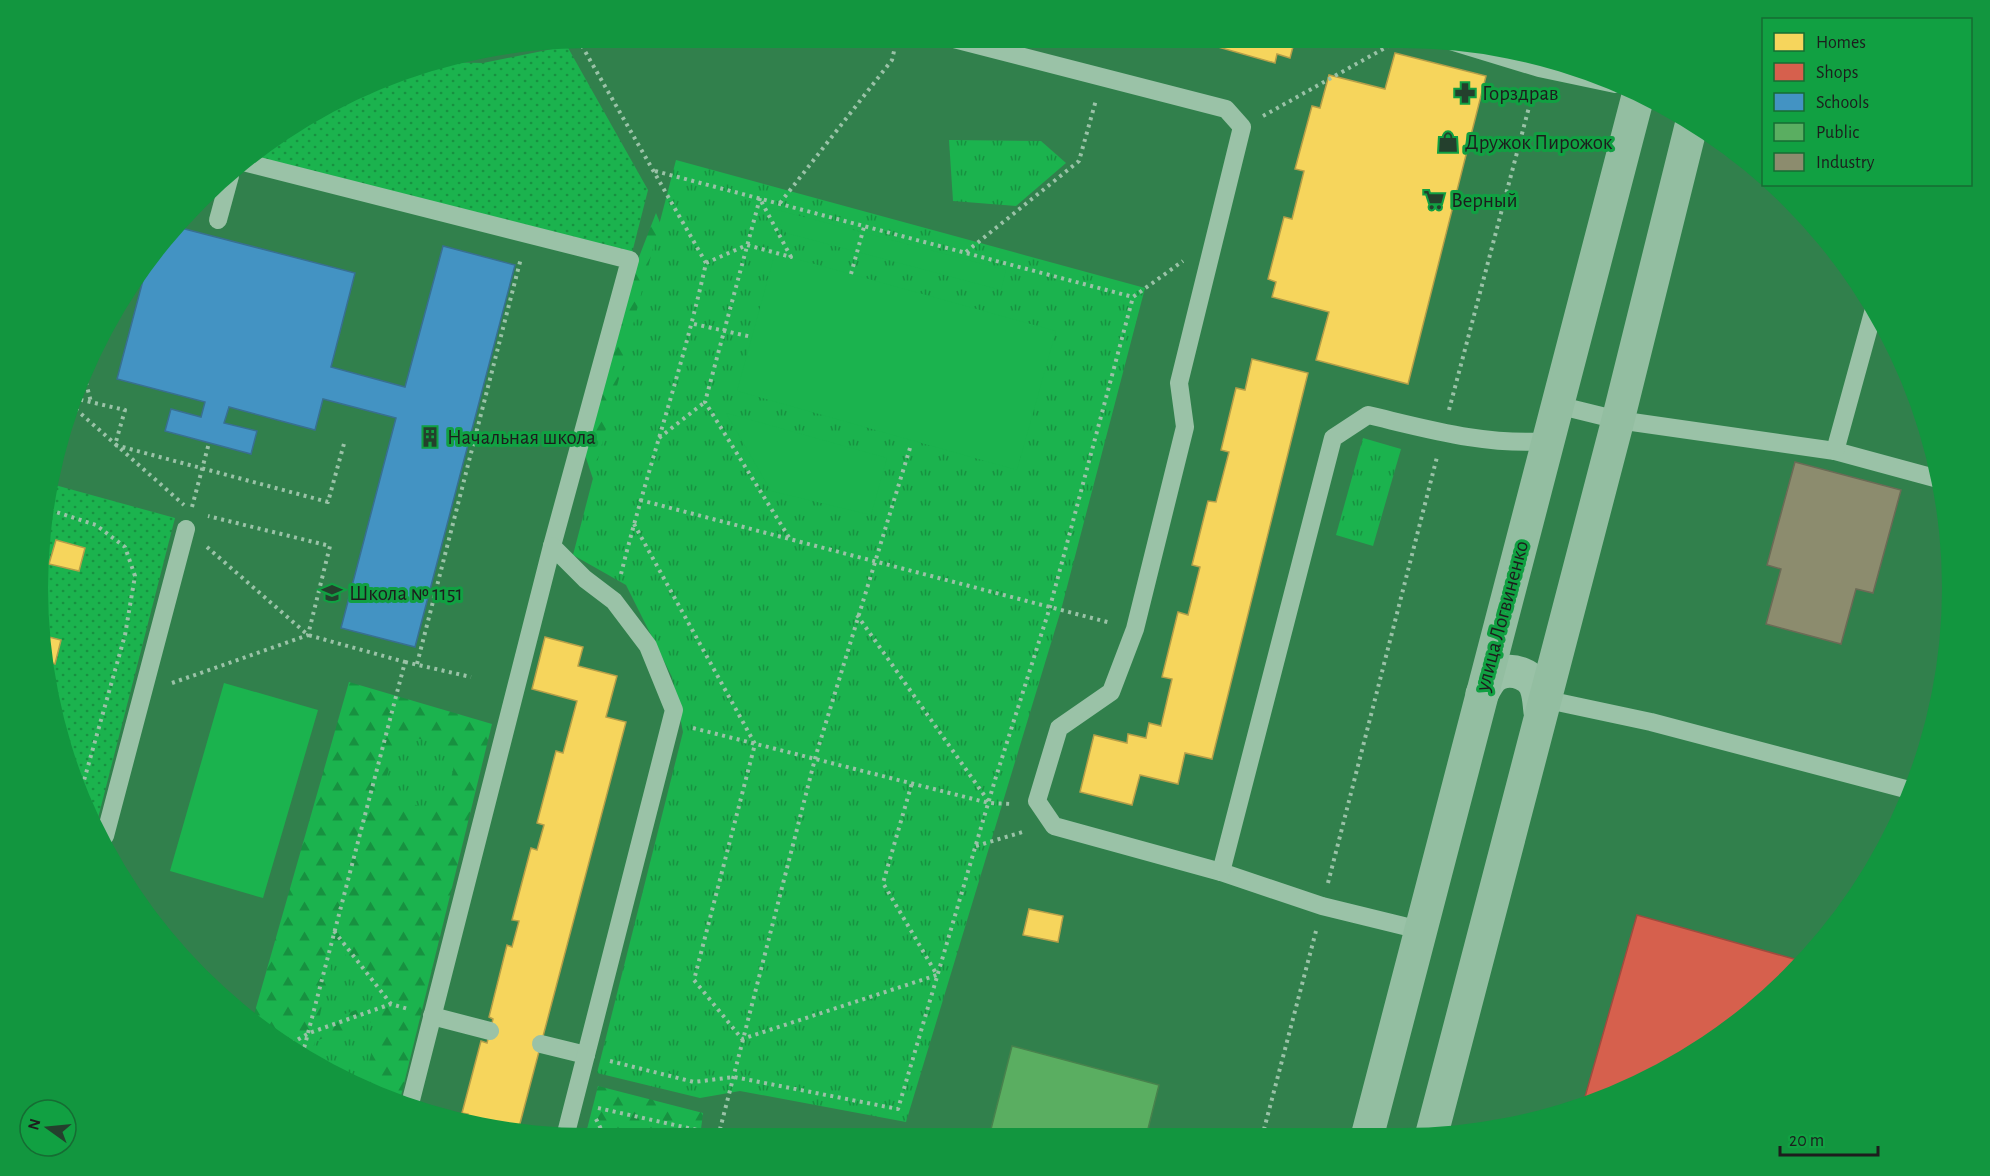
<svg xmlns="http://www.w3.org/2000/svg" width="1990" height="1176" font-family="'Alegreya Sans',sans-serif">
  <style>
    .grass { fill: url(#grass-dots) }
    .forest { fill: url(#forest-firs) }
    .park { fill: url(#park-tufts) }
    .garden { fill: #1bb34e }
    .homes { fill: #f6d55c; stroke: #b59e49; stroke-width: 1.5 }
    .shops { fill: #d6604d; stroke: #9e4c3f; stroke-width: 1.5 }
    .schools { fill: #4393c3; stroke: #387091; stroke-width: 1.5 }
    .public { fill: #5aae61; stroke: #48824d; stroke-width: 1.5 }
    .industry { fill: #8c8c6e; stroke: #6b6b56; stroke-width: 1.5 }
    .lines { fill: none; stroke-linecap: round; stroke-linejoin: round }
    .path { stroke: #9ac2a7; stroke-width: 4; stroke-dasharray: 3 4.5; stroke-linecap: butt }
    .service { stroke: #9ac2a7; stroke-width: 18 }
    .minor { stroke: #9ac2a7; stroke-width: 33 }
    .secondary { stroke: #93bea1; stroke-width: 33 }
    .labels { text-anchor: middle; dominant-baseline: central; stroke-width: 6; stroke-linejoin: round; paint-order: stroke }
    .poi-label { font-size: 21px; fill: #1d1d1d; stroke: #11a042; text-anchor: start }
    .street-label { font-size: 21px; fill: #1d1d1d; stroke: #11a042 }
  </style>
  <defs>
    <pattern id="grass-dots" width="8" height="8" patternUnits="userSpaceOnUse" patternTransform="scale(1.5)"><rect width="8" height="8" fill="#1bb34e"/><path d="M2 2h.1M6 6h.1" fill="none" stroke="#179140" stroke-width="1.8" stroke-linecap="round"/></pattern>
    <pattern id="forest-firs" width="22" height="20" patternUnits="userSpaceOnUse" patternTransform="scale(1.5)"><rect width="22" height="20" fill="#1bb34e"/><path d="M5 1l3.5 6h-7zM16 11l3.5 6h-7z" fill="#179140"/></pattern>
    <pattern id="park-tufts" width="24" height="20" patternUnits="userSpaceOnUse" patternTransform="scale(1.5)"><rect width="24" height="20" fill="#1bb34e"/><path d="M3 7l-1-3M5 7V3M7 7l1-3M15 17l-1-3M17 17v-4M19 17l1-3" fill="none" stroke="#179140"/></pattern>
  </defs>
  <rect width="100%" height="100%" fill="#31804c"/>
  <!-- grass -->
  <g class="grass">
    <path d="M 567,46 L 648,190 L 632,253 L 249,155 L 411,67 L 439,62 L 483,63 Z"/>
    <path d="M 55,485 L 175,518 L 97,822 L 67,765 L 38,588 Z"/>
  </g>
  <!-- forest -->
  <g class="forest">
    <path d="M 656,213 L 683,279 L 593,479 L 583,449 L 639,257 Z"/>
    <path d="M 349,682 L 492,724 L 399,1104 L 282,1046 L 253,1018 Z"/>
    <path d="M 598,1086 L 703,1113 L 700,1137 L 585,1137 Z"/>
  </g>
  <!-- park -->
  <g class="park">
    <path d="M 949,140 L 1041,141 L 1066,163 L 1016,206 L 953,201 Z"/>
    <path d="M 676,160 L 1145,288 L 1061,610 L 906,1122 L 740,1091 L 700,1098 L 597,1073 L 683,732 L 672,677 L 626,585 L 573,555 Z"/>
    <path d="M 1363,438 L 1401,449 L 1373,546 L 1336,535 Z"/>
    <path d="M 398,733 L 458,749 L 443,812 L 382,796 Z"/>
    <path d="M 336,942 L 380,1001 L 318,1024 Z"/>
    <path d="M 380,1019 L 363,1085 L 310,1059 L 315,1041 Z"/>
  </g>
  <!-- garden -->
  <g class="garden">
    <path d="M 770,208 L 1006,270 L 1001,290 L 786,233 Z"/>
    <path d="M 775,253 L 1056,331 L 1017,470 L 737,391 Z"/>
    <path d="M 726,413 L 887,458 L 871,515 L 771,491 Z"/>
    <path d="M 224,683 L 318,710 L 263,898 L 170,871 Z"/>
  </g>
  <!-- homes -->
  <g class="homes">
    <path d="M 1213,38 L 1295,39 L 1290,58 L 1277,54 L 1275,63 L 1211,45 Z"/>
    <path d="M 1395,53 L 1486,76 L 1408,384 L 1316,360 L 1329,312 L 1272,297 L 1276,282 L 1268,279 L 1284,217 L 1292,219 L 1304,171 L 1295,169 L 1312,106 L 1320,108 L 1329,75 L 1385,89 Z"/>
    <path d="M 1252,359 L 1308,373 L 1212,759 L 1185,753 L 1178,784 L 1140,775 L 1132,805 L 1080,792 L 1094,735 L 1127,743 L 1128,734 L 1146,738 L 1149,723 L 1161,726 L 1172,679 L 1162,677 L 1178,612 L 1188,615 L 1200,567 L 1192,565 L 1208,501 L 1216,502 L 1229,452 L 1221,450 L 1236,388 L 1245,390 Z"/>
    <path d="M 56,540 L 85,548 L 79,571 L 49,564 Z"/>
    <path d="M 45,636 L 61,640 L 55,664 L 50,662 Z"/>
    <path d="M 545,637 L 583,647 L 578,666 L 617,676 L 606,717 L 626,722 L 518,1131 L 467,1120 L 468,1114 L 462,1113 L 481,1041 L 487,1043 L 493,1019 L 489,1017 L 507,945 L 512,947 L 519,921 L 512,920 L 531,848 L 537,850 L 544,825 L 537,823 L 556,751 L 563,753 L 577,701 L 532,689 Z"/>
    <path d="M 1029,909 L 1063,916 L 1058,942 L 1023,935 Z"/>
  </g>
  <!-- shops -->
  <path class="shops" d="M 1637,915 L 1801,961 L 1765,1002 L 1677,1065 L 1583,1104 Z"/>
  <!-- schools -->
  <path class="schools" d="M 181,228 L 355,273 L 331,367 L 405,387 L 443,246 L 515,265 L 415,647 L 341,628 L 396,418 L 323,399 L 315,430 L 229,407 L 224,423 L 257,431 L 251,454 L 165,431 L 171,409 L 201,417 L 205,402 L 117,379 L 147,265 Z"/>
  <!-- public -->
  <path class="public" d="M 1012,1046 L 1159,1085 L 1146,1137 L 989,1137 Z"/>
  <!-- industry -->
  <path class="industry" d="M 1795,462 L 1901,490 L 1873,593 L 1856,589 L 1841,644 L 1766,624 L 1781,569 L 1767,565 Z"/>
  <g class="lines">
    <!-- path -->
    <g class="path">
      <path d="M 578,39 L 706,263 C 683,368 647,470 621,574"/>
      <path d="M 1263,116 L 1401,39"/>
      <path d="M 655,171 L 1133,297"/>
      <path d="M 760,198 L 705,402 L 790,539"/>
      <path d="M 780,203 L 892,60 L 897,38"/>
      <path d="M 966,252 L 1079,161 L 1096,100"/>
      <path d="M 706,263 L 747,245 L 791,257 L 760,199"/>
      <path d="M 851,274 L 864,227"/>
      <path d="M 694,324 L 752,337"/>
      <path d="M 84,375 L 91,402"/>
      <path d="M 73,398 L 125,410 L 115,445 L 328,502 L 345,440"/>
      <path d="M 70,404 L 184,505"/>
      <path d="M 1449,410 L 1533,92"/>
      <path d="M 659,438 L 705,402"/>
      <path d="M 640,500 L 1111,623"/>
      <path d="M 192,507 L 209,443"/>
      <path d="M 50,510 L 96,525 L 125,547 L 135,576 L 125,635 L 81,791"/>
      <path d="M 634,524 L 755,744 L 694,980 L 742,1039 L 937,975 L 883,883 L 912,783"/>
      <path d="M 207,547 L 308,635 L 405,662 L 302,1056"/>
      <path d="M 857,615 L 989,802"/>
      <path d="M 405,662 L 471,677"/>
      <path d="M 417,664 L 521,258"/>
      <path d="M 172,683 L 308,635 L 330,546 L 208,516"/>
      <path d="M 693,728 L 989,803 L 1012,804"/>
      <path d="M 976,846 L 1026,831"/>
      <path d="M 1328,883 L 1437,457"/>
      <path d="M 334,931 L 391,1004"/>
      <path d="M 285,1047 L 309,1033 L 391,1004 L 408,1009"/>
      <path d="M 610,1061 L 694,1082 L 734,1077 L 898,1109 L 995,780 L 1050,607 L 1133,297 L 1183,261"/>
      <path d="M 598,1108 L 729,1137"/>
      <path d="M 596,1119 L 605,1137"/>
      <path d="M 718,1137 L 816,755 L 910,448"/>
      <path d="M 1262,1137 L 1316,931"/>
    </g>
    <!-- service -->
    <g class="service">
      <path d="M 950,38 L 1226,109 L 1242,127 L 1179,383 L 1185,427 L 1135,629 L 1111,692 L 1059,728 L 1037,801 L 1054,826 L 1221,872 L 1322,906 L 1420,930"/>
      <path d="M 1450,41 L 1539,68 L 1615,84"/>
      <path d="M 243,162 L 630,260 L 552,546"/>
      <path d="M 218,220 L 230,176"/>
      <path d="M 1557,405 L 1618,420 L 1835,451 L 1942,480"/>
      <path d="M 1835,451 L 1874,309"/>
      <path d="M 1543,699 L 1651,722 L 1913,791"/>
      <path d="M 105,836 L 186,529"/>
      <path d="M 1221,872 L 1333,438 L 1368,415 C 1428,429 1486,446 1548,441"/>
      <path d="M 432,1016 L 490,1031"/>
      <path d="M 541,1044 L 586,1055"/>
      <path d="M 409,1108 L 552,546 L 585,579 L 614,601 L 648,646 L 674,710 L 565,1137"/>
    </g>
    <!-- minor -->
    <path class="minor" d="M 1482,694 C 1486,686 1491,676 1500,673 C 1514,668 1532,675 1536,688 C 1539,696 1539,705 1540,712"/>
    <!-- secondary -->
    <g class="secondary">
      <path d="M 1367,1137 L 1638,96"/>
      <path d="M 1431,1137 L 1618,420 L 1692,122"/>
    </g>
  </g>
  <!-- icons -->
  <defs>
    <g id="pharmacy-bare" transform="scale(1.62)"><path d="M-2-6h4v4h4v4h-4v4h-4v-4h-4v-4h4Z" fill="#24402d" stroke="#11a042" stroke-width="2.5" paint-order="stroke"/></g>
    <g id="shop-bare" transform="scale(1.62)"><path d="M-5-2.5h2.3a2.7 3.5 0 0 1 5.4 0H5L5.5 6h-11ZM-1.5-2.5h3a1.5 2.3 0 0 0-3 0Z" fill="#24402d" stroke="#11a042" stroke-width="2.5" paint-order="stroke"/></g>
    <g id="supermarket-bare" transform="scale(1.62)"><path d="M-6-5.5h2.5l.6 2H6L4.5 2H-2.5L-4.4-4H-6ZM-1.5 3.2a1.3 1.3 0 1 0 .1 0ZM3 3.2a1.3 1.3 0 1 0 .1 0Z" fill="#24402d" stroke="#11a042" stroke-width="2.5" paint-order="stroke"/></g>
    <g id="building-bare" transform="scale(1.62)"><path d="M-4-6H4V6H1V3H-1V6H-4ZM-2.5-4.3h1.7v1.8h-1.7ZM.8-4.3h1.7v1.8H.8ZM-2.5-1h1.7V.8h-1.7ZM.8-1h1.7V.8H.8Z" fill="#24402d" stroke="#11a042" stroke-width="2.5" paint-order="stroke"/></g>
    <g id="school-bare" transform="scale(1.62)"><path d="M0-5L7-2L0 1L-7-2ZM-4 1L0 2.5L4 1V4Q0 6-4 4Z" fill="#24402d" stroke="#11a042" stroke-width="2.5" paint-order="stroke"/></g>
  </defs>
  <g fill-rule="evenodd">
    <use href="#pharmacy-bare" x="1465" y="93"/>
    <use href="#shop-bare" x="1448" y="142"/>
    <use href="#supermarket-bare" x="1434" y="200"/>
    <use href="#building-bare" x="430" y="437"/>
    <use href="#school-bare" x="332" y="593"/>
  </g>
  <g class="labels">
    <!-- poi labels -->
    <g class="poi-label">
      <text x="1482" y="93">Горздрав</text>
      <text x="1465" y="142">Дружок Пирожок</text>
      <text x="1451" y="200">Верный</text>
      <text x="447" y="437">Начальная школа</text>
      <text x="349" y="593">Школа № 1151</text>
    </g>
    <!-- street labels -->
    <g class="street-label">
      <text transform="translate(1502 616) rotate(-75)">улица Логвиненко</text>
    </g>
  </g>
  <!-- crop -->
  <path d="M0 0H1990V1176H0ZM588 48H1402A540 540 0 0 1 1942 588V588A540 540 0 0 1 1402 1128H588A540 540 0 0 1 48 588V588A540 540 0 0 1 588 48Z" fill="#12963f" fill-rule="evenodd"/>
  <!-- legend -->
  <rect x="1762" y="18" width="210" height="168" fill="#11a042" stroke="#166c33" stroke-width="1.5"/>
  <rect x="1774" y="33" width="30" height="18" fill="#f6d55c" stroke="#166c33" stroke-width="1.5"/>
  <text x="1816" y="48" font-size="18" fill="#1d1d1d">Homes</text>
  <rect x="1774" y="63" width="30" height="18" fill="#d6604d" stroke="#166c33" stroke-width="1.5"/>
  <text x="1816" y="78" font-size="18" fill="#1d1d1d">Shops</text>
  <rect x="1774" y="93" width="30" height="18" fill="#4393c3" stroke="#166c33" stroke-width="1.5"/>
  <text x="1816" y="108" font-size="18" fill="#1d1d1d">Schools</text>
  <rect x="1774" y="123" width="30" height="18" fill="#5aae61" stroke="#166c33" stroke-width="1.5"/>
  <text x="1816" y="138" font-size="18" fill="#1d1d1d">Public</text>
  <rect x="1774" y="153" width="30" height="18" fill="#8c8c6e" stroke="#166c33" stroke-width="1.5"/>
  <text x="1816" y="168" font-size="18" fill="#1d1d1d">Industry</text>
  <!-- north arrow -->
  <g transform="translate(48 1128) rotate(285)"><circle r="28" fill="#11a042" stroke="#166c33" stroke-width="1.5"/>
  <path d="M0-4.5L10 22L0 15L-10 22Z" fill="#24402d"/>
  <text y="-9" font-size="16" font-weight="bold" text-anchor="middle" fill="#1d1d1d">N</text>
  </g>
  <!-- scale -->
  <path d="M1780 1146v9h98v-9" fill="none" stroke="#1d1d1d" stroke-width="3"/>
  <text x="1789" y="1146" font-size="18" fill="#1d1d1d" stroke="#11a042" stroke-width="4.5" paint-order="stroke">20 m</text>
</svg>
